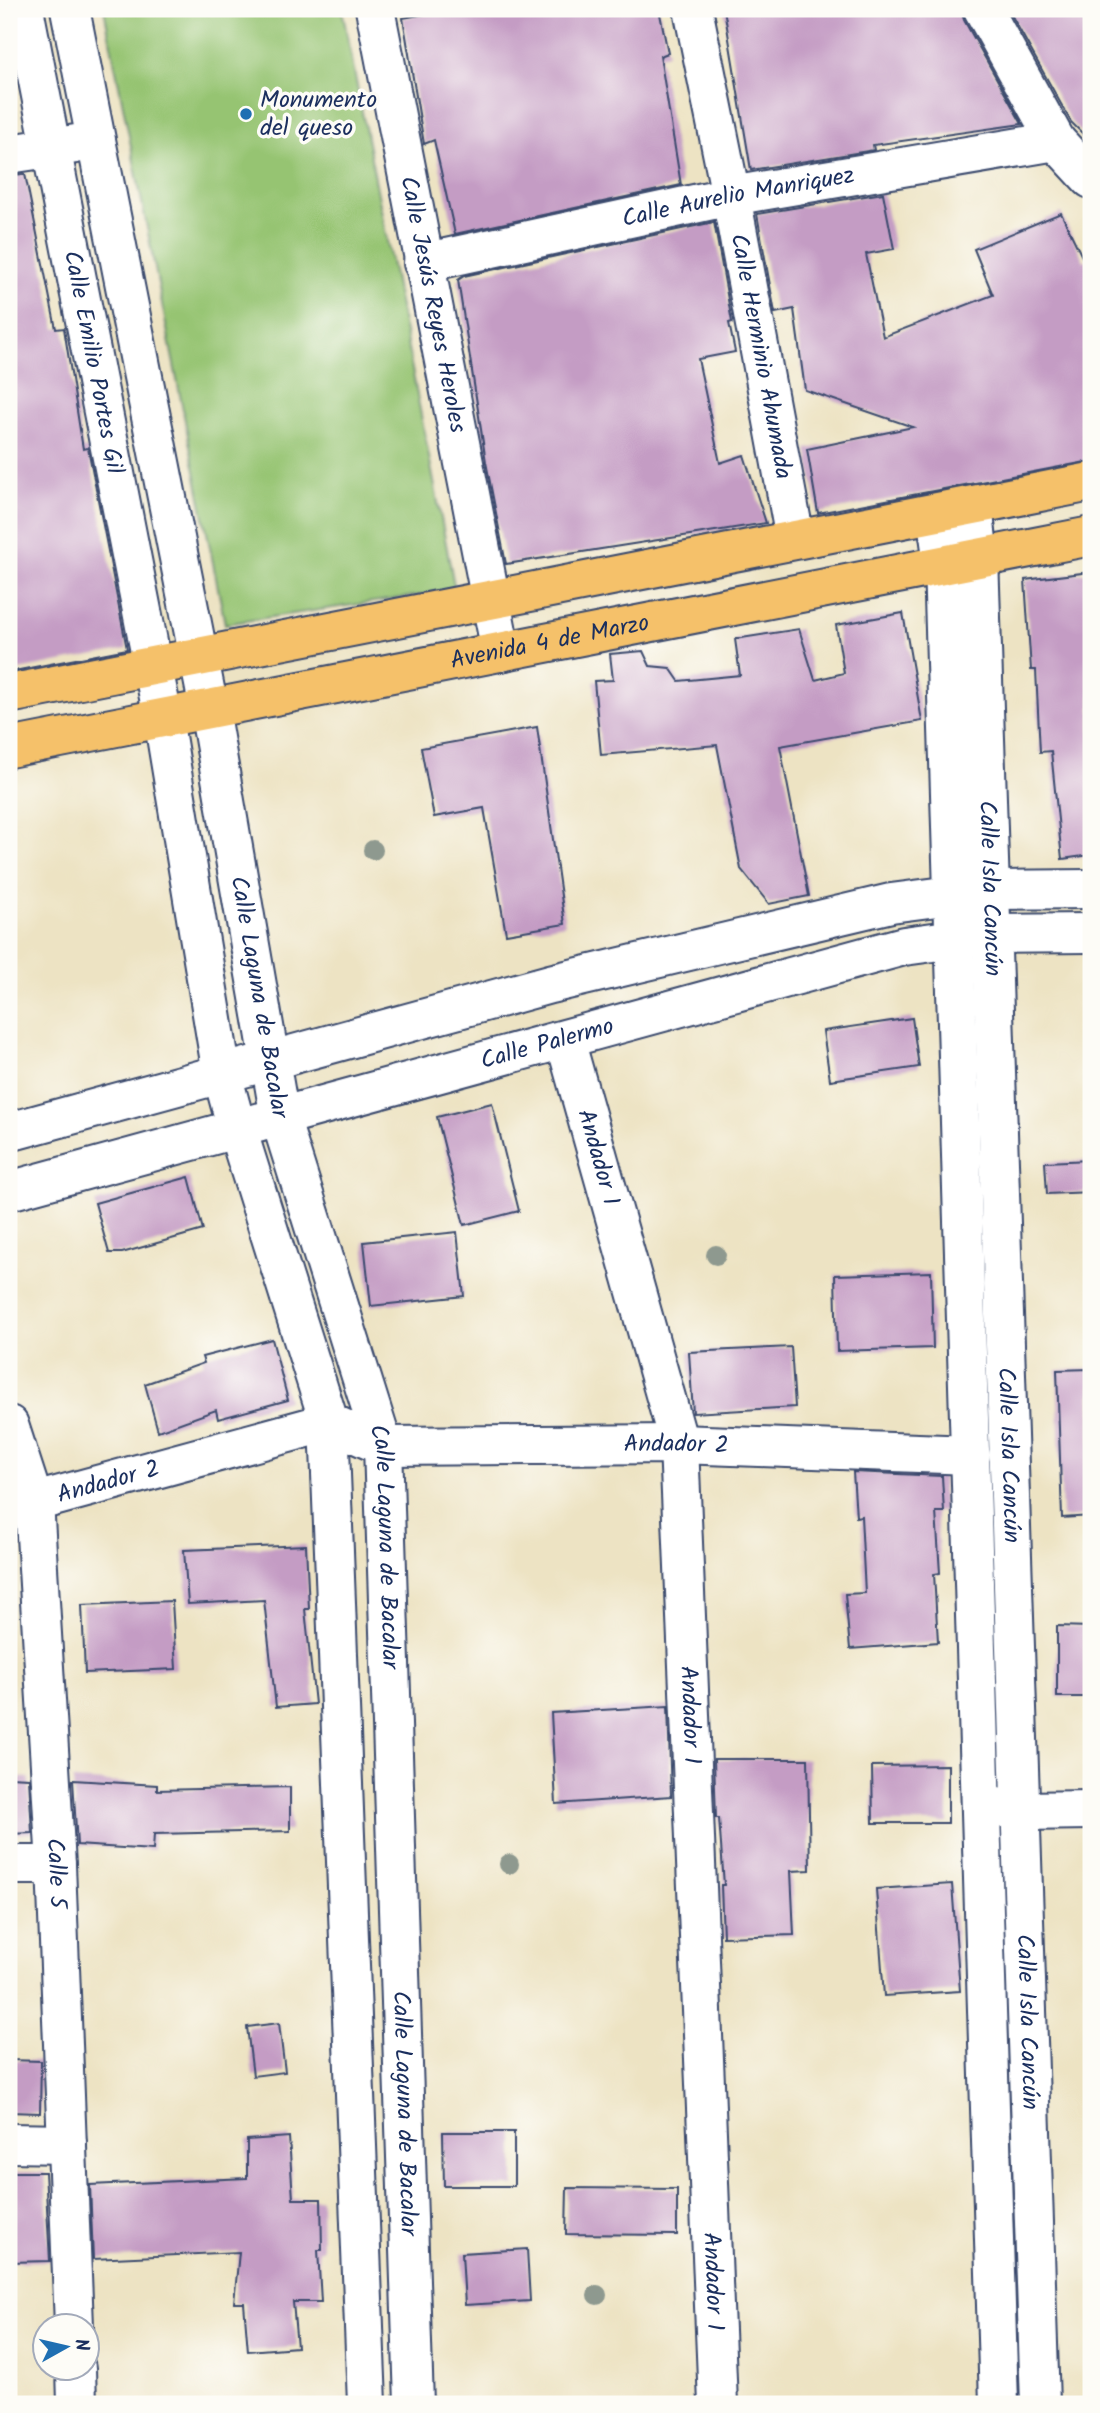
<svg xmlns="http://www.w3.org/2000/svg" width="1100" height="2413" font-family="Kalam,sans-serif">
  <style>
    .green { fill: #96c472; stroke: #587a68; stroke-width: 2 }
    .building { fill: #c49cc4 }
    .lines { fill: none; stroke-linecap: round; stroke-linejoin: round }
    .minor-casing { stroke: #3a4a6d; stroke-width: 42 }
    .major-casing { stroke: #3a4a6d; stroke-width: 42 }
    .minor { stroke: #fff; stroke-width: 38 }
    .major { stroke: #f5c16b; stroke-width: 38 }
    .tree { fill: #8e998f }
    .poi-dot { fill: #1f6fb2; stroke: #fdfcf7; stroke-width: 2.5 }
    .labels { text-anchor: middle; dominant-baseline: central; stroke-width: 7; stroke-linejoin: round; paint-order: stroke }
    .poi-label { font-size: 24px; fill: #1b2f5e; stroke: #fdfcf7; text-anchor: start }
    .street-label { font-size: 24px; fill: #1b2f5e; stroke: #fdfcf7 }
  </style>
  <rect width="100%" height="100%" fill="#fdfcf7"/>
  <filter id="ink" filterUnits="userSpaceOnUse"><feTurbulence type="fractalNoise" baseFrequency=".0143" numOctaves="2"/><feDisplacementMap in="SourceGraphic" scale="14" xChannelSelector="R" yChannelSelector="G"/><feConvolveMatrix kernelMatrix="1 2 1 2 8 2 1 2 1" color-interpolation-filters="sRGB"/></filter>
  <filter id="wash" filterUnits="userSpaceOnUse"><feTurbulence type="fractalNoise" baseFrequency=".00686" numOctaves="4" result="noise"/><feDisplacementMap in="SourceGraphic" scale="28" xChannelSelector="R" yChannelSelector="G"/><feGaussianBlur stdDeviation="1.57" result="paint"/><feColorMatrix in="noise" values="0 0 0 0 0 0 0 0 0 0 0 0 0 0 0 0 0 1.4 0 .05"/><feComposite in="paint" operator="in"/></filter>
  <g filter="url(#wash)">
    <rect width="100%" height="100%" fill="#ede3c3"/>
    <!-- green -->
    <path class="green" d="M 104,9 L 342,9 L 455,590 L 225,624 Z"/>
    <g id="blocks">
      <!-- building -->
      <g class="building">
        <path d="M 453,9 L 659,9 L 668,53 L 660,56 L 681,185 L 455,234 L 434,140 L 424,144 L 403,18 Z"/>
        <path d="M 724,9 L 961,9 L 964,20 L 1022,124 L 873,145 L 874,150 L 751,170 Z"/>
        <path d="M 1008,9 L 1091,9 L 1091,142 L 1071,122 Z"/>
        <path d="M 25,174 L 56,329 L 64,328 L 83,449 L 88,448 L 127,649 L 9,672 L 9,175 Z"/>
        <path d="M 883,193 L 894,249 L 866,254 L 883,337 L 993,295 L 974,249 L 1061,213 L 1084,261 L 1091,258 L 1091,461 L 818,513 L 807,449 L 913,427 L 805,390 L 794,309 L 775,313 L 757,214 Z"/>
        <path d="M 714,222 L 732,322 L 729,323 L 735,352 L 698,359 L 720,463 L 744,455 L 766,523 L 506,564 L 486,462 L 458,280 L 464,276 Z"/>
        <path d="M 1091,572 L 1091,855 L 1062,859 L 1051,751 L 1040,752 L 1036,670 L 1031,670 L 1025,580 Z"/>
        <path d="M 903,613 L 922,721 L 780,746 L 809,896 L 769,904 L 741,869 L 717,745 L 601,755 L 594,681 L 613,680 L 610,654 L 643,651 L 650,666 L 670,668 L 679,681 L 740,675 L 735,639 L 799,629 L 815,680 L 844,673 L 836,625 Z"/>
        <path d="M 537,727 L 565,924 L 506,934 L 484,808 L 434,817 L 421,748 Z"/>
        <path d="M 912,1018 L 919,1067 L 830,1080 L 823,1031 Z"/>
        <path d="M 492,1103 L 519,1211 L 464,1225 L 437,1117 Z"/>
        <path d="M 1091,1160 L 1091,1192 L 1047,1194 L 1045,1162 Z"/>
        <path d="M 189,1177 L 203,1230 L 122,1253 L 109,1253 L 95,1203 Z"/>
        <path d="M 457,1232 L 464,1296 L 371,1306 L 364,1242 Z"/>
        <path d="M 931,1272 L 933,1348 L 837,1351 L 835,1275 Z"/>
        <path d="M 272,1339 L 288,1400 L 218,1419 L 216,1410 L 158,1431 L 145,1384 L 204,1363 L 202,1357 Z"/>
        <path d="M 791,1347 L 795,1407 L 693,1413 L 689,1352 Z"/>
        <path d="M 1091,1369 L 1091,1516 L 1062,1518 L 1057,1370 Z"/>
        <path d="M 853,1472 L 942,1476 L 944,1512 L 936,1512 L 940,1573 L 934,1574 L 938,1642 L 850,1649 L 845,1594 L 865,1593 L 861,1516 L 856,1517 Z"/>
        <path d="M 306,1545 L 309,1609 L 305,1609 L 315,1704 L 276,1707 L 264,1600 L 188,1604 L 184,1550 Z"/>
        <path d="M 172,1601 L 176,1669 L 85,1673 L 82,1605 Z"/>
        <path d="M 1057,1626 L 1091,1627 L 1091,1697 L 1057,1697 Z"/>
        <path d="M 668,1706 L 671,1796 L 556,1804 L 551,1713 Z"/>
        <path d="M 714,1759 L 808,1759 L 810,1870 L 791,1871 L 794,1935 L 723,1937 L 721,1885 L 724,1885 L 719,1818 L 716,1818 Z"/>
        <path d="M 948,1765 L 948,1823 L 873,1823 L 872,1766 Z"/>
        <path d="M 9,1777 L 29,1778 L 32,1833 L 9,1834 Z"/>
        <path d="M 73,1780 L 157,1785 L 157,1790 L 290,1787 L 290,1831 L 154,1834 L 153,1850 L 77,1845 Z"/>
        <path d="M 952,1884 L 960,1991 L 884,1996 L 876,1889 Z"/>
        <path d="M 279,2023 L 285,2072 L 253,2076 L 247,2027 Z"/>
        <path d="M 9,2060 L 41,2061 L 40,2113 L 9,2112 Z"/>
        <path d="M 443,2132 L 514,2132 L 514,2186 L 444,2186 Z"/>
        <path d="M 289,2137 L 293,2199 L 321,2199 L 322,2250 L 318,2250 L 321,2302 L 293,2302 L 297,2347 L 248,2351 L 244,2303 L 234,2303 L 239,2252 L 93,2259 L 90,2185 L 247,2178 L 247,2140 Z"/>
        <path d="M 9,2172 L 45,2172 L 50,2261 L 9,2262 Z"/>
        <path d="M 567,2188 L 677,2189 L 677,2235 L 566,2234 Z"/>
        <path d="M 527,2249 L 530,2301 L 465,2305 L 462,2253 Z"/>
      </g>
    </g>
  </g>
  <g filter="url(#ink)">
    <use href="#blocks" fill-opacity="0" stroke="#3a4a6d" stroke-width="2"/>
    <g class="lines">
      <!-- minor casing -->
      <g class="minor-casing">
        <g id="minor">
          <path id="s1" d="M 24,9 L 163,718 L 222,1074 L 237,1129 L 329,1422 L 367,2404"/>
          <path id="s2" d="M 70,9 L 209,709 L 280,1118 L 383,1446 L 414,2404"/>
          <path id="s3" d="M 375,9 L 501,652"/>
          <path id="s4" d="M 693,9 L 731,196 L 795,539"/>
          <path d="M 983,9 L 1056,141 L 1091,179"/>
          <path d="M 9,154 L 76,144"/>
          <path id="s5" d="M 423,263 L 731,196 L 1056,141"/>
          <path id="s6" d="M 973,506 L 979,557 L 1040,2404"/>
          <path d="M 936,513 L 943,564 L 999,2404"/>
          <path id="s7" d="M 565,1040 L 679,1444 L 718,2404"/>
          <path d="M 9,1132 L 550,984 L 891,903 L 991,890 L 1091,889"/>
          <path id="s8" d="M 9,1191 L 904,946 L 992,934 L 1091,933"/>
          <path id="s9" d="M 9,1425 L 34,1502 L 56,1865 L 74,2326"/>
          <path id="s10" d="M 9,1509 L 329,1422 L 383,1446 L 679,1444 L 971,1455"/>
          <path d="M 996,1806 L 1021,1811 L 1091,1810"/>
          <path d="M 9,1865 L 56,1865"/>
          <path d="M 9,2143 L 67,2144"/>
          <path d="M 76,2368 L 77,2404"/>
        </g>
      </g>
      <!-- major casing -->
      <g class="major-casing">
        <g id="major">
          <path d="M 9,694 L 1091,482"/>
          <path id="s11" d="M 9,748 L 1091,536"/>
        </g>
      </g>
      <!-- minor -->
      <use href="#minor" class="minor"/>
      <!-- major -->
      <use href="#major" class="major"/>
    </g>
    <!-- trees -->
    <g class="tree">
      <circle cx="373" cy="850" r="10"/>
      <circle cx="716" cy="1255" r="10"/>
      <circle cx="509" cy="1864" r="10"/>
      <circle cx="597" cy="2295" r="10"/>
    </g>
  </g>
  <!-- markers -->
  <circle class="poi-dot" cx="246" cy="114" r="7"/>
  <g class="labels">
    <!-- poi labels -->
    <g class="poi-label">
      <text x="260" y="100">Monumento<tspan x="260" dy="28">del queso</tspan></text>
    </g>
    <!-- street labels -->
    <g class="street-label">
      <text stroke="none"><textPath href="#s5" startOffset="322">Calle Aurelio Manriquez</textPath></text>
      <text stroke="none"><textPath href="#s3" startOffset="301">Calle Jesús Reyes Heroles</textPath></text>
      <text stroke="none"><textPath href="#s4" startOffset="354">Calle Herminio Ahumada</textPath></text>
      <text stroke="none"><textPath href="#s1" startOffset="360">Calle Emilio Portes Gil</textPath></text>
      <text stroke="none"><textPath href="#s11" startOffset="551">Avenida 4 de Marzo</textPath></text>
      <text stroke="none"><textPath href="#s6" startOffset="383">Calle Isla Cancún</textPath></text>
      <text stroke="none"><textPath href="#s2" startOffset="1006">Calle Laguna de Bacalar</textPath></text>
      <text stroke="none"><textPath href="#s8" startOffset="558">Calle Palermo</textPath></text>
      <text stroke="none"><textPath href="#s7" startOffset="122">Andador 1</textPath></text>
      <text stroke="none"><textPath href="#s10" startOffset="684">Andador 2</textPath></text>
      <text stroke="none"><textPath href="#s6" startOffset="950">Calle Isla Cancún</textPath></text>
      <text stroke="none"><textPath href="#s10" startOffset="103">Andador 2</textPath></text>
      <text stroke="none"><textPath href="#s2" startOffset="1573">Calle Laguna de Bacalar</textPath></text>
      <text stroke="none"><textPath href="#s7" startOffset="691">Andador 1</textPath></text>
      <text stroke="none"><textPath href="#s9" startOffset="453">Calle 5</textPath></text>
      <text stroke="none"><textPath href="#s6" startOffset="1517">Calle Isla Cancún</textPath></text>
      <text stroke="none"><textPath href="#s2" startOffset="2140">Calle Laguna de Bacalar</textPath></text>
      <text stroke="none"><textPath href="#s7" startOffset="1258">Andador 1</textPath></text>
    </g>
  </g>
  <!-- margin -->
  <rect width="1100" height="2413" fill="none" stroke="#fdfcf7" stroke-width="35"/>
  <!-- north arrow -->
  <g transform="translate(66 2347) rotate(82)"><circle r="33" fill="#fdfcf7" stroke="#a3aaba" stroke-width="2"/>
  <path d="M0-5L12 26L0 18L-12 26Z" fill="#1f6fb2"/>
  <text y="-10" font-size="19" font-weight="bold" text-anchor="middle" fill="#1b2f5e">N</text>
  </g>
</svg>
